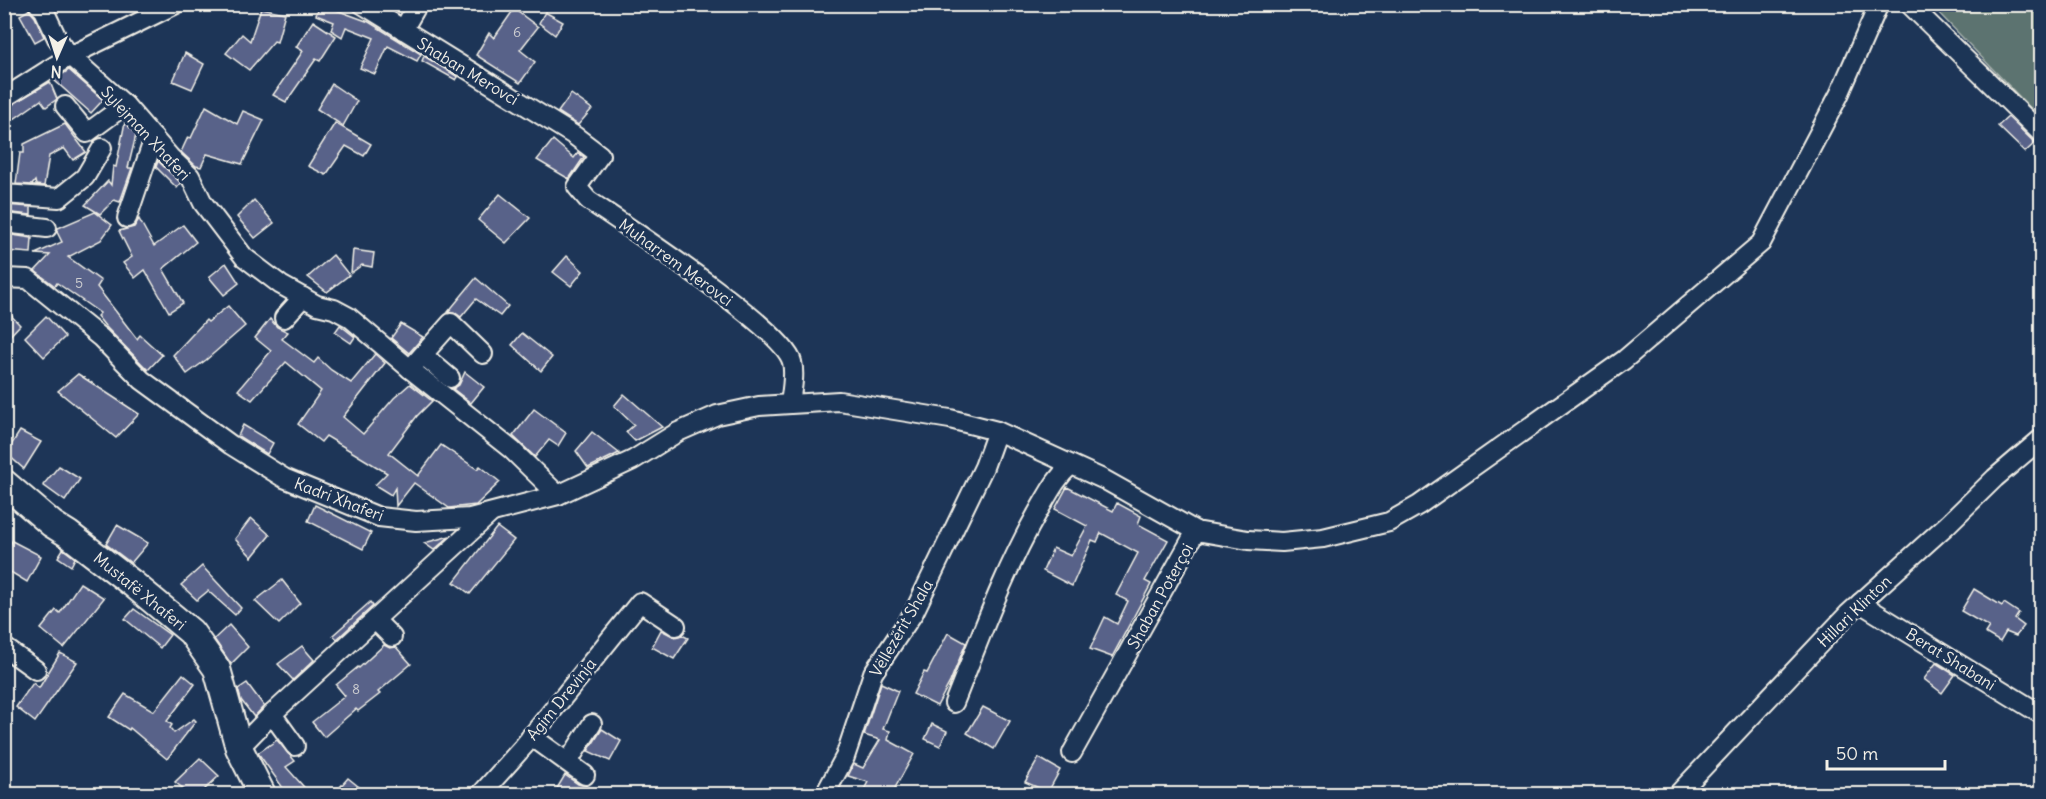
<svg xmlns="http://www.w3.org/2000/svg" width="2046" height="799" font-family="Delius,sans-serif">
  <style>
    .green { fill: #5b7370; stroke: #a8b2ac; stroke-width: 1.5 }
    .building { fill: #586289; stroke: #f4f1e8; stroke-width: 1.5 }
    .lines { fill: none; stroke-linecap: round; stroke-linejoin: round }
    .street-casing { stroke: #f4f1e8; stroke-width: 22 }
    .secondary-casing { stroke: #f4f1e8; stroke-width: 30 }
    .street { stroke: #1d3557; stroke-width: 18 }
    .secondary { stroke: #1d3557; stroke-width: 26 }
    .labels { text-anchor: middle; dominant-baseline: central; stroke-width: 6; stroke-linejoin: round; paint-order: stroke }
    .number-label { font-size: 14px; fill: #cdcdd0 }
    .street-label { font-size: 16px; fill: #f4f1e8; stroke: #1d3557 }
  </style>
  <rect width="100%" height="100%" fill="#1d3557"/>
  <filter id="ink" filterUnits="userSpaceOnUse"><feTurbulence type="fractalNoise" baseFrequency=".0167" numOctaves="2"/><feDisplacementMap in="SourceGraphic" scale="12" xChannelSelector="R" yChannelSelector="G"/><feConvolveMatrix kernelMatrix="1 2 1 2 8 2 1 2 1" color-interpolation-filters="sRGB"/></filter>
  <g filter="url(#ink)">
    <!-- green -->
    <path class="green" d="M 1944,5 L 2041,5 L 2041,119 L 1937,11 Z"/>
    <!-- building -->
    <g class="building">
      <path d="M 320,4 L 369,22 L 421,54 L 417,61 L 388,46 L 375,74 L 360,68 L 374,38 L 346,27 L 342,37 L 331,30 L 334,22 L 316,15 Z"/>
      <path d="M 261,8 L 285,13 L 277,42 L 274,41 L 249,70 L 226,53 L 242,34 L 250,41 Z"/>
      <path d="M 514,9 L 538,27 L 520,50 L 535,62 L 520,83 L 476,55 L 489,33 L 494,38 Z"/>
      <path d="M 29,10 L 35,17 L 44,37 L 35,42 L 20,15 Z"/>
      <path d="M 545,12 L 563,22 L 555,35 L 539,23 Z"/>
      <path d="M 313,21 L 336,36 L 320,61 L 316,59 L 286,102 L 273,95 L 303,51 L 296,47 Z"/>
      <path d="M 185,53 L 204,64 L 192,89 L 173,81 Z"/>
      <path d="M 424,56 L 458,77 L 456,80 L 422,61 Z"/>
      <path d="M 69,70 L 103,100 L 91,113 L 54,80 Z"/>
      <path d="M 50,82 L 57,99 L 46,107 L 41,100 L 4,126 L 4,109 Z"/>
      <path d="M 332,84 L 357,101 L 343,126 L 317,109 Z"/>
      <path d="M 571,94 L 592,109 L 578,125 L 558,112 Z"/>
      <path d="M 206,106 L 237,124 L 243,111 L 264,120 L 242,164 L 207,154 L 201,167 L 196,166 L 181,152 L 188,137 L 191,138 Z"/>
      <path d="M 2008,117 L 2035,143 L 2025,152 L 1998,126 Z"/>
      <path d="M 125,122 L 136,135 L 128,168 L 132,168 L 120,202 L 114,200 L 100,214 L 85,205 L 108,181 L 111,185 L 113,166 L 116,167 Z"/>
      <path d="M 335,123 L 371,144 L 364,156 L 346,146 L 326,175 L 308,166 Z"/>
      <path d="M 65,124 L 86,152 L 73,160 L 64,148 L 49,156 L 44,186 L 36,185 L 35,181 L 32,185 L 16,184 L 20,153 L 24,153 L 24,144 Z"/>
      <path d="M 553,140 L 574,158 L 578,153 L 584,157 L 569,179 L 537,160 Z"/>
      <path d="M 158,161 L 181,183 L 177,188 L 156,167 Z"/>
      <path d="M 500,194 L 530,218 L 506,243 L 478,220 Z"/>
      <path d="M 254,200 L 274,223 L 255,238 L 237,217 Z"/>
      <path d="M 4,205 L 31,207 L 31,215 L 4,212 Z"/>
      <path d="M 95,212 L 112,225 L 101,240 L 68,257 L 101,281 L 97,287 L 137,339 L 140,335 L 162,355 L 148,370 L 105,326 L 97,316 L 100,313 L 57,283 L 55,286 L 35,271 L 50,255 L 35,254 L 62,242 L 57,232 L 58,228 Z"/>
      <path d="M 139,219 L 154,246 L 183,225 L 196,242 L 163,269 L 183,303 L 169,312 L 145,270 L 135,278 L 123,263 L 132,257 L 119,231 L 134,227 Z"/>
      <path d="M 5,234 L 32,238 L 31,253 L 5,251 Z"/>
      <path d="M 353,250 L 374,253 L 372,267 L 362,265 L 351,273 Z"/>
      <path d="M 333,255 L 349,275 L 327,292 L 308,277 Z"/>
      <path d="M 567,256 L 583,271 L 571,286 L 553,272 Z"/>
      <path d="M 226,263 L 239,283 L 224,295 L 209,277 Z"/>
      <path d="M 476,278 L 508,306 L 500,316 L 476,299 L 461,317 L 454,312 L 448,312 Z"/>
      <path d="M 228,306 L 245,326 L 206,360 L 187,374 L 173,355 L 206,320 L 208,322 Z"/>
      <path d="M 4,308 L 20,325 L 4,342 Z"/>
      <path d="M 46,316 L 65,337 L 44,357 L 25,337 Z"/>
      <path d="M 270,319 L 277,327 L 288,332 L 282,339 L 314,363 L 318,358 L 331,370 L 351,383 L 375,354 L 385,363 L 343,417 L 363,434 L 394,398 L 410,384 L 432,401 L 417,416 L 389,453 L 418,476 L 441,445 L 477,469 L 480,466 L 500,482 L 476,505 L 449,508 L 414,483 L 396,506 L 395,488 L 391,495 L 375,485 L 387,473 L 326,436 L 321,442 L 298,424 L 321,391 L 286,362 L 252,400 L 238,390 L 271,351 L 255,338 Z"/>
      <path d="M 401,324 L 423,337 L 409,353 L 391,338 Z"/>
      <path d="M 340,325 L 355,337 L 351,343 L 335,332 Z"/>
      <path d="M 522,333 L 552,357 L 541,371 L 512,345 Z"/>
      <path d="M 465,372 L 484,387 L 471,403 L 453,389 L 459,385 Z"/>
      <path d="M 78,374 L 139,414 L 116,438 L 58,391 Z"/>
      <path d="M 624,394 L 662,427 L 635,441 L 626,432 L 634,425 L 614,406 Z"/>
      <path d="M 534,409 L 566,433 L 558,446 L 549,440 L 535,457 L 513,436 Z"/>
      <path d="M 243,425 L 273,443 L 267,454 L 238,436 Z"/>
      <path d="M 20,431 L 41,442 L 24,469 L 6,453 Z"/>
      <path d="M 592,432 L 619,453 L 588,468 L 576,451 Z"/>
      <path d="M 59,466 L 80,479 L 65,501 L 43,485 Z"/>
      <path d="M 1067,487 L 1113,511 L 1117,503 L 1141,516 L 1138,524 L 1168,540 L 1145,581 L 1151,584 L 1112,657 L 1090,649 L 1105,617 L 1117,624 L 1128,601 L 1116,595 L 1138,553 L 1101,533 L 1097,542 L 1092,540 L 1072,586 L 1043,571 L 1053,548 L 1071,556 L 1087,526 L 1055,509 Z"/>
      <path d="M 315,505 L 371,533 L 363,549 L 308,521 Z"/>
      <path d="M 251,518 L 270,535 L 252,557 L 235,539 Z"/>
      <path d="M 117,525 L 148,543 L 131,563 L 106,544 Z"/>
      <path d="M 497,527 L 514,540 L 470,594 L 454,582 Z"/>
      <path d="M 450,536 L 434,550 L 424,543 Z"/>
      <path d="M 12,541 L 41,556 L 27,582 L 4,568 L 4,557 Z"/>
      <path d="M 63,549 L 75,558 L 71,566 L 58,557 Z"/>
      <path d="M 202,566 L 241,608 L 235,615 L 208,591 L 197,600 L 181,585 Z"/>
      <path d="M 282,580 L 300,603 L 279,624 L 255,601 Z"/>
      <path d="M 80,583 L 104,598 L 64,648 L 41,629 L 56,610 L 60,613 Z"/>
      <path d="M 1974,589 L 2002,606 L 2004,603 L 2019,613 L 2015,619 L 2024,626 L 2016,636 L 2006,632 L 2000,642 L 1985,633 L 1989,627 L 1961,611 Z"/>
      <path d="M 370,602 L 373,606 L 337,639 L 333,635 Z"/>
      <path d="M 134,609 L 170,635 L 160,648 L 125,619 Z"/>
      <path d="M 229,625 L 248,647 L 231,664 L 214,639 Z"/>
      <path d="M 661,630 L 675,637 L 682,635 L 688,638 L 674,659 L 652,647 Z"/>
      <path d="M 948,633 L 966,643 L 950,682 L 937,706 L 913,694 L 924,672 L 927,673 Z"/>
      <path d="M 384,645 L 390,648 L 396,647 L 411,664 L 378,692 L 380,694 L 358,711 L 356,709 L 324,737 L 312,722 L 345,696 L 336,685 L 358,667 L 359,668 Z"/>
      <path d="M 302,646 L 314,660 L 293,680 L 278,664 Z"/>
      <path d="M 60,653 L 77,662 L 35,722 L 16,707 L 33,683 L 39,688 Z"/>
      <path d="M 1936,663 L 1955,675 L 1942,693 L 1924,679 Z"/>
      <path d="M 183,674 L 195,684 L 167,721 L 172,725 L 170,728 L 174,733 L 194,719 L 196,721 L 167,759 L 130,728 L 129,730 L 109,717 L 125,694 L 154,711 Z"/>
      <path d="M 247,683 L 264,706 L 254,717 L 241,700 L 238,689 Z"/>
      <path d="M 881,683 L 898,691 L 883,729 L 890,731 L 888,740 L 914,754 L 891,795 L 861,795 L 868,782 L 848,776 L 854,764 L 863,768 L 880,740 L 864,735 Z"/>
      <path d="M 983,707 L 1010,721 L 994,749 L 967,733 Z"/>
      <path d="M 932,724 L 947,731 L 940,746 L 925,739 Z"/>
      <path d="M 602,729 L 621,741 L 610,761 L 588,751 Z"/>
      <path d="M 277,740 L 295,761 L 286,767 L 311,795 L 288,795 L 258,753 Z"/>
      <path d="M 200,758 L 219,776 L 205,789 L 210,795 L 191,795 L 175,782 Z"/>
      <path d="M 1039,758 L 1060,770 L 1048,792 L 1025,782 Z"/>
      <path d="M 565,775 L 578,784 L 586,786 L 597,795 L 553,795 Z"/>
      <path d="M 348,778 L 369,795 L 333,795 Z"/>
    </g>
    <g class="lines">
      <!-- street casing -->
      <g class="street-casing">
        <g id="street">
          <path d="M 38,4 L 44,10 L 57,38 L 70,56 L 125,105 L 170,157 L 190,176 L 203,203 L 244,257 L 281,285 L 317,305 L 334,309 L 349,317 L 410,369 L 512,450 L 558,495"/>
          <path d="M 362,4 L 575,136 L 600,155 L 577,187 L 588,200 C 623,224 784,329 792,362 C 795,374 792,390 790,403"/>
          <path d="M 1909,4 L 2042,134"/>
          <path d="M 403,30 L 418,4"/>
          <path d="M 4,98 L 70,56 L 176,4"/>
          <path d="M 65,106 L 87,133 L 125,105"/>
          <path d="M 4,194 L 59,198 L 85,177 L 102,148"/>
          <path d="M 127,218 L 154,138"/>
          <path d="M 4,223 L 47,228"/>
          <path d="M 4,278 L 28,279 L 101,338 L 142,380 L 231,445 L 284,478 L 379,517 L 416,521 L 470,518 L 558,495 L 633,460 L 678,432 L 717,415 L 759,406 L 839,401 L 950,419 L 997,431 L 1105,480 L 1196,531 L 1248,540 L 1282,542 L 1323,538 L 1389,522 L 1419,505 L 1624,360 L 1761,243 L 1839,95 L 1879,4"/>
          <path d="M 284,318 L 303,297"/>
          <path d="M 423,355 L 450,378"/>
          <path d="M 410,369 L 451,323 L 483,354"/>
          <path d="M 1860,603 L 2042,715"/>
          <path d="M 375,620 L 392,637"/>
          <path d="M 4,647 L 36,670"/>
          <path d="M 954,703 C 980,638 1004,571 1039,510 C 1049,493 1056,478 1071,465"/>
          <path d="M 272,714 L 295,746"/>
          <path d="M 531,736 L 585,775"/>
          <path d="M 239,748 L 272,714 L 490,514"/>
          <path d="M 1072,753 L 1196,531"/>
          <path d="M 568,762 L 592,724"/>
          <path d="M 481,794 L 523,747 L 640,602 L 676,626"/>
          <path d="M 825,794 L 845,757 L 873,673 L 914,612 L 984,467 L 997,431"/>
          <path d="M 1678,794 L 1848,614 L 1948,524 L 1995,478 L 2042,438"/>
        </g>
      </g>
      <!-- secondary casing -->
      <g class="secondary-casing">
        <path id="secondary" d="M 4,483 L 52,524 L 68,534 L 133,584 L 191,632 L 217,669 L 239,748 L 262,794"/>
      </g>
      <!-- street -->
      <use href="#street" class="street"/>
      <!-- secondary -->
      <use href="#secondary" class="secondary"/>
    </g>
  </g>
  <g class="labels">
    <!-- number labels -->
    <g class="number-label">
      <text x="517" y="32">6</text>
      <text x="79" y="283">5</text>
      <text x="356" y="689">8</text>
    </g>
    <!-- street labels -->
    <g class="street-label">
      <text transform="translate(468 71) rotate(31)">Shaban Merovci</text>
      <text transform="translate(146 133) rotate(47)">Sylejman Xhaferi</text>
      <text transform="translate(676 262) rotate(36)">Muharrem Merovci</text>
      <text transform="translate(339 499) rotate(21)">Kadri Xhaferi</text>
      <text transform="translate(140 591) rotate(39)">Mustafë Xhaferi</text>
      <text transform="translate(1160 596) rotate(-61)">Shaban Poterçoi</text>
      <text transform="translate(1854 611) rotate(-44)">Hillari Klinton</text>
      <text transform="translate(901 628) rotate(-60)">Vëllezërit Shala</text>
      <text transform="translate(1951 659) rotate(32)">Berat Shabani</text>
      <text transform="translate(561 699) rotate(-51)">Agim Drevinja</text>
    </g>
  </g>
  <!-- margin -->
  <rect width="2046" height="799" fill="none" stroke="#1d3557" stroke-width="24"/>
  <rect x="12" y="12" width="2022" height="775" fill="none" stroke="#f4f1e8" stroke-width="2" filter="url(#ink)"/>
  <!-- north arrow -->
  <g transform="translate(57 57) rotate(183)" stroke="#1d3557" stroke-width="4.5" paint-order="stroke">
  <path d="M0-4.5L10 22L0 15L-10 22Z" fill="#f4f1e8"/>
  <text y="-9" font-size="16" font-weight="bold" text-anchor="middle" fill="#f4f1e8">N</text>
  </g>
  <!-- scale -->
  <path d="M1827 760v9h118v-9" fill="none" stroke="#f4f1e8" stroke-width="3"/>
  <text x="1836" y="760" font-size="18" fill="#f4f1e8" stroke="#1d3557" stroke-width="4.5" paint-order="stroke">50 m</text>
</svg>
